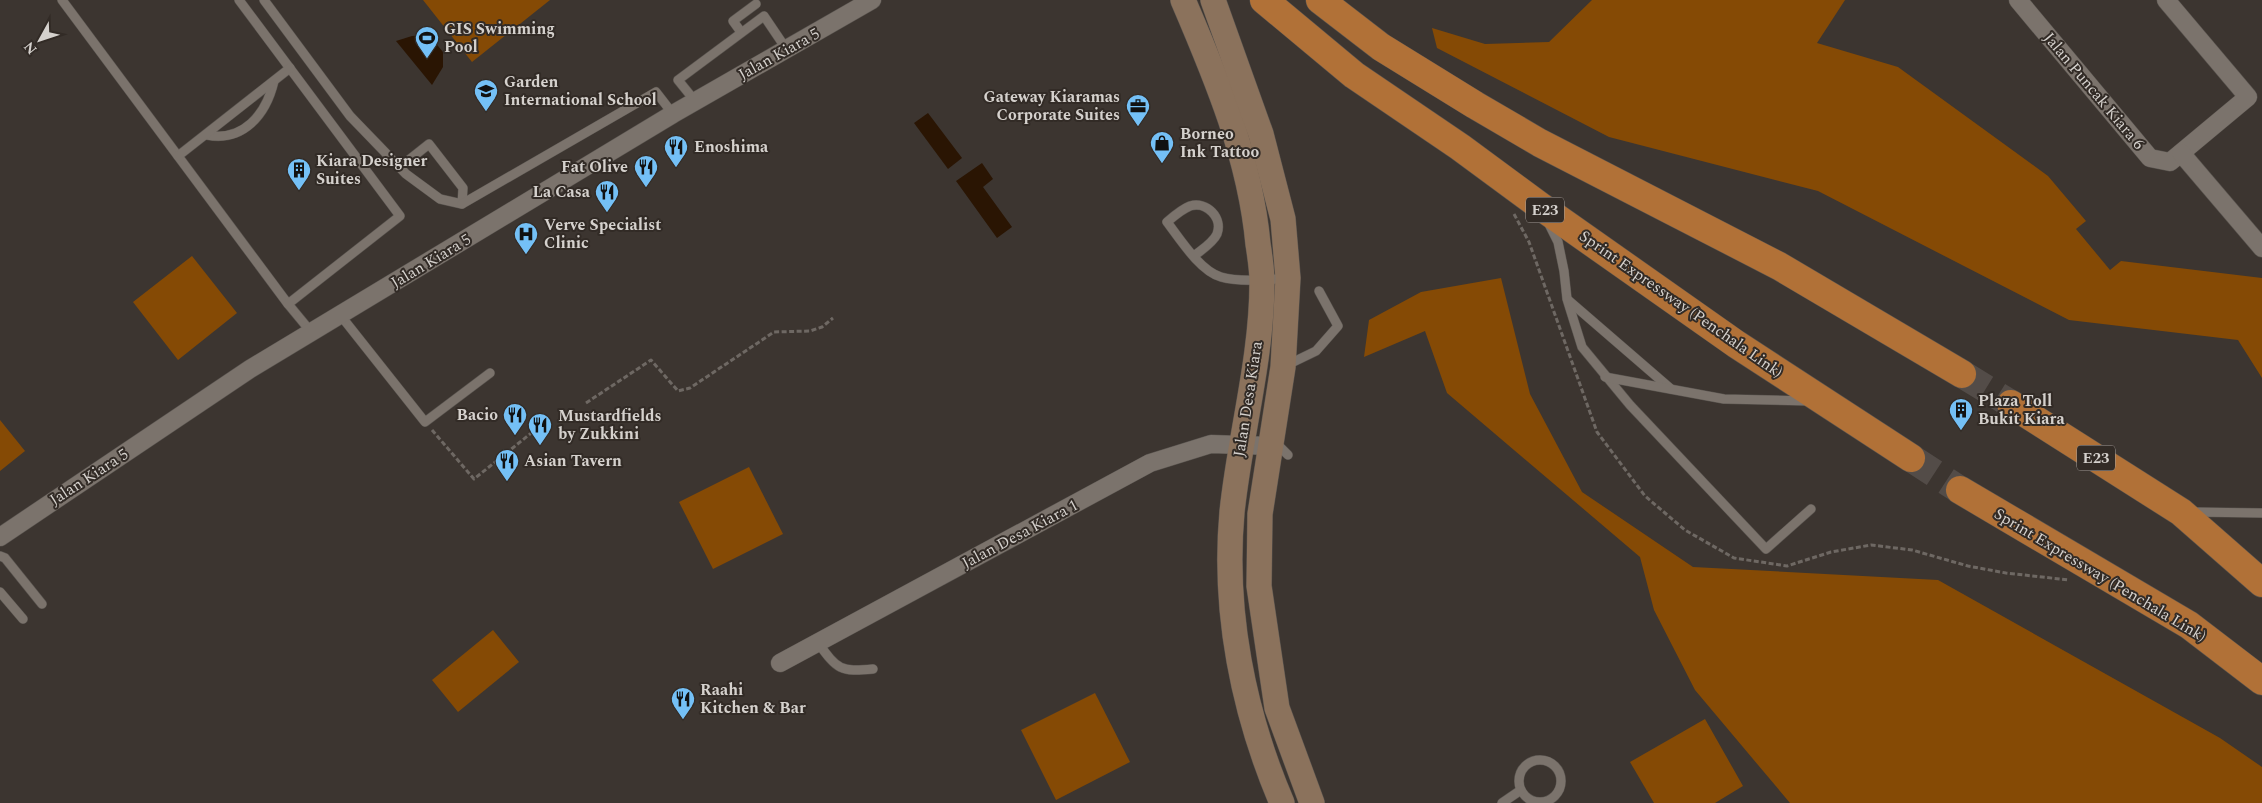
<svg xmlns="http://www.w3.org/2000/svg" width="2262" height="803" font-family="Spectral,serif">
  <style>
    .green { fill: #854a05 }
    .water { fill: #2a1503 }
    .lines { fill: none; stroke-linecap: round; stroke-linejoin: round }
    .highway-tunnel { stroke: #534c48; stroke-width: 28; stroke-dasharray: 28 14; stroke-linecap: butt }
    .lane-casing { stroke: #58534e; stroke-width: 10 }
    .street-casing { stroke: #58534e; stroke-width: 19 }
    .secondary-casing { stroke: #58534e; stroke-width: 26 }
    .highway-casing { stroke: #58534e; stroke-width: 29 }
    .path { stroke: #6e6863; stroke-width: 3; stroke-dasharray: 5 2.5; stroke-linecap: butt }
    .lane { stroke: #7b736c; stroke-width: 9 }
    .street { stroke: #7b736c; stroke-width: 18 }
    .secondary { stroke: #8b725c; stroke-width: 25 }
    .highway { stroke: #b17137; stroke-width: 28 }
    .labels { text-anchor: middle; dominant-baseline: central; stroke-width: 4; stroke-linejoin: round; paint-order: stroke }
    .shield { fill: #322b26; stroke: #a49f9b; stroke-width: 1 }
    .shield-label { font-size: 15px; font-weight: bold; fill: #d5d1cd }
    .poi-label { font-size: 16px; font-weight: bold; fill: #d5d1cd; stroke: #322b26; text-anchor: start }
    .street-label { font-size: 16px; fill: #d5d1cd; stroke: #322b26 }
  </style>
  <rect width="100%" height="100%" fill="#3c3530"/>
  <!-- green -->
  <g class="green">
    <path d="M 423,0 L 550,0 L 472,62 Z"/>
    <path d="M 1592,0 L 1845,0 L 1817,43 L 1898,67 L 2048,176 L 2086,221 L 2076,229 L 2110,270 L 2121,261 L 2262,278 L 2262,378 L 2238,340 L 2069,320 L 1818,191 L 1609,137 L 1437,48 L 1432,28 L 1485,44 L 1549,42 Z"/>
    <path d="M 192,256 L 237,313 L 178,360 L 133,302 Z"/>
    <path d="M 1501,278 L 1530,394 L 1582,492 L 1693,567 L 1938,580 L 2220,738 L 2262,767 L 2262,803 L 1790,803 L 1695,690 L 1654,610 L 1640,557 L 1447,393 L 1425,331 L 1364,357 L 1369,320 L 1421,292 Z"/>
    <path d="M 0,420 L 25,451 L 0,471 Z"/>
    <path d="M 749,467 L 783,534 L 713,569 L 679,502 Z"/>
    <path d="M 493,630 L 519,662 L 458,712 L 432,680 Z"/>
    <path d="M 1095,693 L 1130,762 L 1056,800 L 1021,730 Z"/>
    <path d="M 1705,719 L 1743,786 L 1715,803 L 1654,803 L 1630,762 Z"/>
  </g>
  <!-- water -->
  <g class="water">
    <path d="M 429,35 L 443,52 L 443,67 L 432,85 L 396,41 L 412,36 Z"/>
    <path d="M 928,113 L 962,158 L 948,169 L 914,123 Z"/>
    <path d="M 982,163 L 993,179 L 983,187 L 1012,227 L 997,238 L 956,181 Z"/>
  </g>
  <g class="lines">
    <!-- highway-tunnel -->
    <g class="highway-tunnel">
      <path d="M 1962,374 L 2011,404"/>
      <path d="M 1911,458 L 1960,490"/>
    </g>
    <!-- lane casing -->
    <g class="lane-casing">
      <g id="lane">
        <path d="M 62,0 L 288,304 L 312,333"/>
        <path d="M 239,0 L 400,216 L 288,304"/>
        <path d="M 264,0 L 350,116 L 406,174 L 440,199 L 462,204 L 463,188 L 429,144 L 400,167"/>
        <path d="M 741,32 L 733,21 L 756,4"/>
        <path d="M 695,101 L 678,80 L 764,16 L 787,50"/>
        <path d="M 207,135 C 243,142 266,115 274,81"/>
        <path d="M 178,156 L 290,68"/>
        <path d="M 462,204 L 656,92 L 673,114"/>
        <path d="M 1548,222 L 1558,242 L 1564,271 L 1567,299 L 1582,347 L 1630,405 L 1766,549 L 1811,509"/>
        <path d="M 1194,256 C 1201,250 1213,243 1217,234 C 1223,218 1207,201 1190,206 C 1182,209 1174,216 1167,222 C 1180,239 1200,271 1221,277 C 1237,282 1270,280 1287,278"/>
        <path d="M 1568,300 L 1671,389"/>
        <path d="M 341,316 L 425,422 L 490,373"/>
        <path d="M 1285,366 L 1316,351 L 1338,326 L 1319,291"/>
        <path d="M 1605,377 L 1724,399 L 1810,401"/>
        <path d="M 1274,446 L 1279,446 L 1288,455"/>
        <path d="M 2192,512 L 2262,513"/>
        <path d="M 0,556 L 5,558 L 42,604"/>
        <path d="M 0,592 L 23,619"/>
        <path d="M 818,643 C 838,670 840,672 873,669"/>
        <circle cx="1540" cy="781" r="21"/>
        <path d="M 1502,803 L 1521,790"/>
      </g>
    </g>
    <!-- street casing -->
    <g class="street-casing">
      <g id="street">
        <path d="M 2018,0 L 2150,158 L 2170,162 L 2248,97 L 2166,0"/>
        <path d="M 2181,153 L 2262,248"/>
        <path d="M 0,537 L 250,369 L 673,114 L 872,0"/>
        <path d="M 780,663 L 1150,463 L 1211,444 L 1271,446"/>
      </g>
    </g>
    <!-- secondary casing -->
    <g class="secondary-casing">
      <g id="secondary">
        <path d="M 1183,0 C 1217,79 1250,158 1258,244 C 1260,257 1262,269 1262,282 C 1262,359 1240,435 1232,512 C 1223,611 1243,712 1282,803"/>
        <path d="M 1213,0 L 1261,134 L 1283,219 L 1288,278 L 1283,367 L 1260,514 L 1259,586 L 1277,708 L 1312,803"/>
      </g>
    </g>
    <!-- highway casing -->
    <g class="highway-casing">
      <g id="highway">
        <path d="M 1264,0 L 1354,75 L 1460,147 L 1540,206 L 1736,344 L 1911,458"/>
        <path d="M 1320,0 L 1381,47 L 1475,105 L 1540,143 L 1779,266 L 1962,374"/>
        <path d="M 2011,404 L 2181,512 L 2262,583"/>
        <path d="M 1960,490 L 2189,625 L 2262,681"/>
      </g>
    </g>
    <!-- path -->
    <g class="path">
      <path d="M 1514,214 L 1529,242 L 1597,432 L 1645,496 L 1685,530 L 1734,558 L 1787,566 L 1831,552 L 1871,545 L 1912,550 L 1968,566 L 2006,573 L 2069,580"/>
      <path d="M 586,403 L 651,360 L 678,391 L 690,388 L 774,332 L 810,331 L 822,327 L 833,318"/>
      <path d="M 432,430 L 474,479 L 545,422"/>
    </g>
    <!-- lane -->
    <use href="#lane" class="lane"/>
    <!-- street -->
    <use href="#street" class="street"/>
    <!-- secondary -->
    <use href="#secondary" class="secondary"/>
    <!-- highway -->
    <use href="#highway" class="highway"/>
  </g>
  <!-- icons -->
  <defs>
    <g id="stadium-pin" transform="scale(1.25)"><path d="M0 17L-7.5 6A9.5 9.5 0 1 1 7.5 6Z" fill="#74c0f6" stroke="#322b26"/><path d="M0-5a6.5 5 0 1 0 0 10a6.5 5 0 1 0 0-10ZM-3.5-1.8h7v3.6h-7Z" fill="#111"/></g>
    <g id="school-pin" transform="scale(1.25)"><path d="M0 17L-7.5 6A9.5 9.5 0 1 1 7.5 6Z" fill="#74c0f6" stroke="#322b26"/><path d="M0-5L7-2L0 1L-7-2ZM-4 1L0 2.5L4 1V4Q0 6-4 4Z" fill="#111"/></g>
    <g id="office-pin" transform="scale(1.25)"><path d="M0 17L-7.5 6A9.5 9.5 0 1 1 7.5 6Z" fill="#74c0f6" stroke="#322b26"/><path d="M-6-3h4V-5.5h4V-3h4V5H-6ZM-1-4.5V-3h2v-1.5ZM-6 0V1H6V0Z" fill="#111"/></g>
    <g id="shop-pin" transform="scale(1.25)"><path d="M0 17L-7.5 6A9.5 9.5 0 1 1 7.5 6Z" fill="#74c0f6" stroke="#322b26"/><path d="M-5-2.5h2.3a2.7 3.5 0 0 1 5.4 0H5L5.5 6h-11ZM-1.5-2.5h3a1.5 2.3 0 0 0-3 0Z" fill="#111"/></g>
    <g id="restaurant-pin" transform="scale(1.25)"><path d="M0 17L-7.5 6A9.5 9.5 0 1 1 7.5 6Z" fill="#74c0f6" stroke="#322b26"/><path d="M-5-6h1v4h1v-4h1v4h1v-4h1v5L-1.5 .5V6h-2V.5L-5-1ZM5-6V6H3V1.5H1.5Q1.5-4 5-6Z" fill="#111"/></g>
    <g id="building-pin" transform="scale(1.25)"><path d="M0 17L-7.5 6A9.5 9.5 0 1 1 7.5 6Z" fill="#74c0f6" stroke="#322b26"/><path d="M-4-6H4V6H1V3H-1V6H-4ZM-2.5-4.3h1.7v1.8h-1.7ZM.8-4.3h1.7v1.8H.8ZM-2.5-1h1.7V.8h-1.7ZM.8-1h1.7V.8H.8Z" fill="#111"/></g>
    <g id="hospital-pin" transform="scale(1.25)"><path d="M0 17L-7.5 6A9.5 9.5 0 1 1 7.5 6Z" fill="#74c0f6" stroke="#322b26"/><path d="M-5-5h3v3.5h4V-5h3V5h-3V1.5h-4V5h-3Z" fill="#111"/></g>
  </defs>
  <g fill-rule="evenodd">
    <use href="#stadium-pin" x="427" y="38"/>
    <use href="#school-pin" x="486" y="91"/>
    <use href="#office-pin" x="1138" y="106"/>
    <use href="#shop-pin" x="1162" y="143"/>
    <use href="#restaurant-pin" x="676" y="147"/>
    <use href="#restaurant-pin" x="646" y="167"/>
    <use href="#building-pin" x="299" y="170"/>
    <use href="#restaurant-pin" x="607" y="192"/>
    <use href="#hospital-pin" x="526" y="234"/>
    <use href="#building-pin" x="1961" y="410"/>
    <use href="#restaurant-pin" x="515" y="415"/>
    <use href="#restaurant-pin" x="540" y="425"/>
    <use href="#restaurant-pin" x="507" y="461"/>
    <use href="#restaurant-pin" x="683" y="699"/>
  </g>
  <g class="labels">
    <!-- shield labels -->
    <g class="shield">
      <rect x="1526" y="197.5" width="38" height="25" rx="4"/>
      <rect x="2077" y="445.5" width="38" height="25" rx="4"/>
    </g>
    <g class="shield-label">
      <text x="1545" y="210">E23</text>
      <text x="2096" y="458">E23</text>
    </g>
    <!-- poi labels -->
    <g class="poi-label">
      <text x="444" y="29">GIS Swimming<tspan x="444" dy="18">Pool</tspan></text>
      <text x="504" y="82">Garden<tspan x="504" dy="18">International School</tspan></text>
      <text x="1120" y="97" text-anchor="end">Gateway Kiaramas<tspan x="1120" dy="18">Corporate Suites</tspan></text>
      <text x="1180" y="134">Borneo<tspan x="1180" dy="18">Ink Tattoo</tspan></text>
      <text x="694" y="147">Enoshima</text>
      <text x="316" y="161">Kiara Designer<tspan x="316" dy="18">Suites</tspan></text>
      <text x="628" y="167" text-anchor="end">Fat Olive</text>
      <text x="590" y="192" text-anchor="end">La Casa</text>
      <text x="544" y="225">Verve Specialist<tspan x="544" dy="18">Clinic</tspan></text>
      <text x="1978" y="401">Plaza Toll<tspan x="1978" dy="18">Bukit Kiara</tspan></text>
      <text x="498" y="415" text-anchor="end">Bacio</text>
      <text x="558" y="416">Mustardfields<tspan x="558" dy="18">by Zukkini</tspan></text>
      <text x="524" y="461">Asian Tavern</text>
      <text x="700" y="690">Raahi<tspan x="700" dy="18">Kitchen &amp; Bar</tspan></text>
    </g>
    <!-- street labels -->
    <g class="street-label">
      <text transform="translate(779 54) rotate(-29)">Jalan Kiara 5</text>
      <text transform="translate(2094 91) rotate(50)">Jalan Puncak Kiara 6</text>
      <text transform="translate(431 261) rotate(-31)">Jalan Kiara 5</text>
      <text transform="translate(1681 304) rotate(35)">Sprint Expressway (Penchala Link)</text>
      <text transform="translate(1248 399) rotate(-81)">Jalan Desa Kiara</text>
      <text transform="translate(89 477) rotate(-33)">Jalan Kiara 5</text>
      <text transform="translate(1020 534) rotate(-28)">Jalan Desa Kiara 1</text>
      <text transform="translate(2100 575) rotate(31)">Sprint Expressway (Penchala Link)</text>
    </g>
  </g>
  <!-- north arrow -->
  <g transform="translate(40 40) rotate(230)" stroke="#322b26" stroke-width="4" paint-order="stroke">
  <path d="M0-4L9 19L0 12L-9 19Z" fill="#d5d1cd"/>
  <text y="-8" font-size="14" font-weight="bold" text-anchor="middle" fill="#d5d1cd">N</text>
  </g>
</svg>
